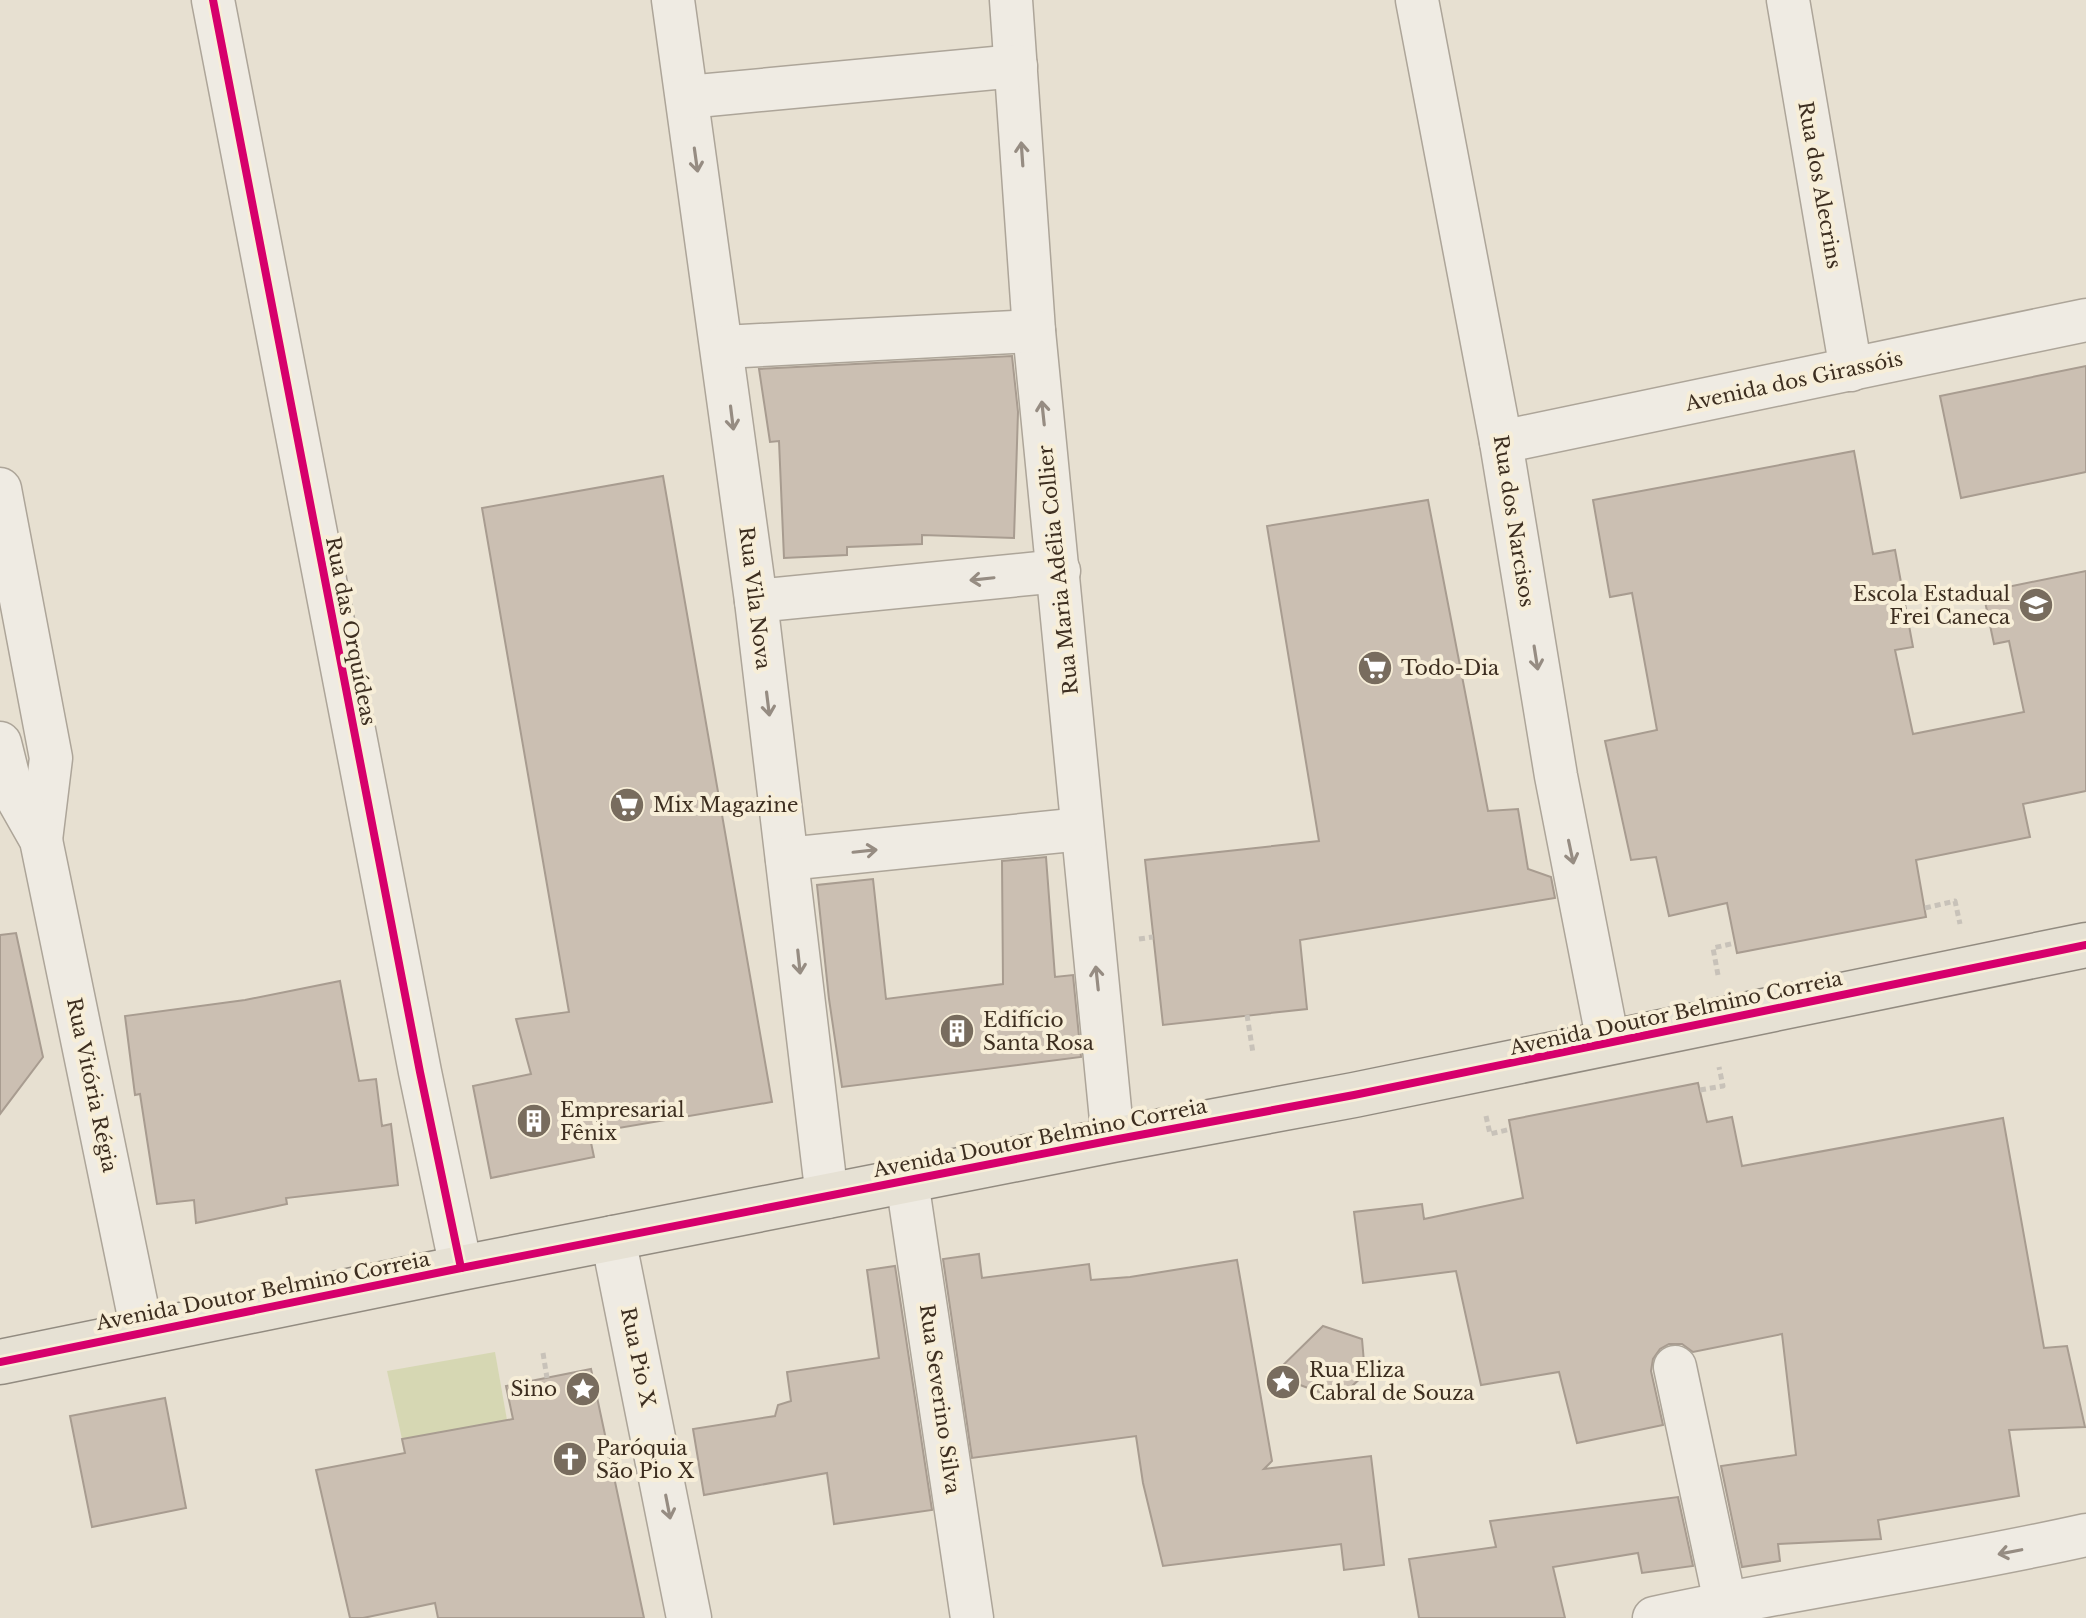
<svg xmlns="http://www.w3.org/2000/svg" width="2086" height="1618" font-family="'Libre Baskerville',serif">
  <style>
    .green { fill: #d6d7b3 }
    .building { fill: #cbbfb2; stroke: #a89c90; stroke-width: 2 }
    .lines { fill: none; stroke-linecap: round; stroke-linejoin: round }
    .minor-casing { stroke: #ada599; stroke-width: 45 }
    .tertiary-casing { stroke: #ada599; stroke-width: 47 }
    .primary-casing { stroke: #928b80; stroke-width: 47 }
    .path { stroke: #c8c2b9; stroke-width: 5; stroke-dasharray: 6 4; stroke-linecap: butt }
    .minor { stroke: #efebe3; stroke-width: 42 }
    .tertiary { stroke: #efebe3; stroke-width: 44 }
    .primary { stroke: #e6e1d4; stroke-width: 44 }
    .cycleway-casing { stroke: #f7eed8; stroke-width: 13 }
    .cycleway { stroke: #d6006c; stroke-width: 8 }
    .oneway { stroke: #968c82 }
    .labels { text-anchor: middle; dominant-baseline: central; stroke-width: 8; stroke-linejoin: round; paint-order: stroke }
    .street-label { font-size: 20px; fill: #3d2e20; stroke: #f7eed8 }
    .poi-label { font-size: 20px; fill: #3d2e20; stroke: #f7eed8; text-anchor: start }
  </style>
  <rect width="100%" height="100%" fill="#e7e0d1"/>
  <!-- green -->
  <path class="green" d="M 495,1352 L 507,1420 L 402,1439 L 387,1371 Z"/>
  <!-- building -->
  <g class="building">
    <path d="M 1012,356 L 1018,412 L 1014,538 L 922,535 L 922,544 L 847,547 L 847,555 L 784,558 L 779,441 L 770,442 L 759,369 Z"/>
    <path d="M 2086,366 L 2086,472 L 1961,498 L 1940,396 Z"/>
    <path d="M 1854,451 L 1873,554 L 1895,550 L 1913,647 L 1895,650 L 1913,734 L 2024,712 L 2009,641 L 1994,644 L 1983,592 L 2086,571 L 2086,791 L 2023,804 L 2030,837 L 1916,860 L 1926,917 L 1737,953 L 1727,903 L 1669,916 L 1656,857 L 1631,860 L 1605,741 L 1657,730 L 1632,593 L 1610,597 L 1593,500 Z"/>
    <path d="M 663,476 L 772,1102 L 589,1133 L 594,1157 L 491,1178 L 473,1086 L 531,1074 L 516,1019 L 569,1012 L 482,508 Z"/>
    <path d="M 1428,500 L 1488,811 L 1518,809 L 1528,869 L 1551,877 L 1555,898 L 1300,940 L 1307,1009 L 1163,1025 L 1145,860 L 1319,841 L 1267,526 Z"/>
    <path d="M 1046,857 L 1055,977 L 1073,975 L 1081,1057 L 842,1087 L 829,999 L 817,885 L 873,879 L 886,999 L 1003,984 L 1002,861 Z"/>
    <path d="M 16,933 L 43,1057 L 0,1114 L 0,935 Z"/>
    <path d="M 340,981 L 359,1081 L 376,1079 L 382,1126 L 391,1124 L 398,1185 L 286,1198 L 287,1204 L 196,1223 L 194,1200 L 157,1204 L 140,1094 L 135,1095 L 125,1016 L 245,1000 Z"/>
    <path d="M 1698,1083 L 1707,1122 L 1732,1117 L 1742,1166 L 2003,1118 L 2044,1348 L 2067,1346 L 2085,1427 L 2009,1430 L 2019,1496 L 1878,1520 L 1881,1539 L 1778,1544 L 1780,1561 L 1742,1567 L 1721,1466 L 1796,1455 L 1782,1334 L 1693,1352 L 1682,1344 L 1669,1344 L 1660,1349 L 1653,1359 L 1651,1371 L 1663,1425 L 1577,1443 L 1559,1372 L 1481,1385 L 1456,1271 L 1363,1283 L 1354,1212 L 1422,1204 L 1424,1219 L 1523,1198 L 1509,1120 Z"/>
    <path d="M 979,1254 L 982,1278 L 1089,1264 L 1091,1280 L 1130,1277 L 1237,1260 L 1272,1461 L 1264,1469 L 1371,1456 L 1384,1565 L 1344,1570 L 1341,1544 L 1163,1566 L 1143,1483 L 1136,1436 L 972,1458 L 943,1259 Z"/>
    <path d="M 895,1266 L 932,1510 L 834,1524 L 827,1473 L 704,1495 L 693,1429 L 775,1416 L 778,1405 L 791,1401 L 787,1372 L 879,1358 L 867,1270 Z"/>
    <path d="M 1323,1326 L 1362,1339 L 1365,1374 L 1338,1399 L 1273,1375 Z"/>
    <path d="M 591,1369 L 644,1618 L 438,1618 L 435,1603 L 363,1618 L 350,1618 L 316,1470 L 405,1453 L 402,1439 L 513,1419 L 506,1386 Z"/>
    <path d="M 165,1398 L 186,1508 L 92,1527 L 70,1416 Z"/>
    <path d="M 1678,1497 L 1693,1566 L 1642,1573 L 1638,1553 L 1553,1567 L 1565,1618 L 1419,1618 L 1409,1559 L 1496,1547 L 1490,1521 Z"/>
  </g>
  <g class="lines">
    <!-- minor casing -->
    <g class="minor-casing">
      <g id="minor">
        <path d="M 213,0 L 420,1072 L 461,1268"/>
        <path d="M 673,0 L 756,601 L 827,1197"/>
        <path d="M 1011,0 L 1034,331 L 1113,1140"/>
        <path d="M 1417,0 L 1501,442 L 1556,776 L 1608,1042"/>
        <path d="M 1788,0 L 1851,370"/>
        <path d="M 687,97 L 1016,66"/>
        <path d="M 723,347 L 1034,331"/>
        <path d="M 1501,442 L 2086,320"/>
        <path d="M 0,489 L 51,758 L 41,840"/>
        <path d="M 756,601 L 1059,571"/>
        <path d="M 0,743 L 11,787 L 41,840 L 142,1331"/>
        <path d="M 787,859 L 1082,829"/>
        <path d="M 907,1181 L 972,1618"/>
        <path d="M 1675,1367 L 1725,1602"/>
        <path d="M 1654,1618 C 1797,1587 1943,1567 2086,1535"/>
      </g>
    </g>
    <!-- tertiary casing -->
    <g class="tertiary-casing">
      <path id="tertiary" d="M 613,1238 L 689,1618"/>
    </g>
    <!-- primary casing -->
    <g class="primary-casing">
      <path id="primary" d="M 0,1362 L 461,1268 L 1113,1140 L 1354,1095 L 2086,945"/>
    </g>
    <!-- path -->
    <g class="path">
      <path d="M 1925,908 L 1955,901 L 1960,924"/>
      <path d="M 1139,939 L 1153,937"/>
      <path d="M 1718,975 L 1713,948 L 1735,943"/>
      <path d="M 1247,1015 L 1253,1053"/>
      <path d="M 1700,1090 L 1723,1086 L 1719,1067"/>
      <path d="M 1486,1116 L 1490,1134 L 1511,1129"/>
      <path d="M 543,1353 L 547,1378"/>
    </g>
    <!-- minor -->
    <use href="#minor" class="minor"/>
    <!-- tertiary -->
    <use href="#tertiary" class="tertiary"/>
    <!-- primary -->
    <use href="#primary" class="primary"/>
    <!-- cycleway casing -->
    <g class="cycleway-casing">
      <g id="cycleway">
        <path d="M 213,0 L 420,1072 L 461,1268"/>
        <path d="M 0,1362 L 461,1268 L 1113,1140 L 1354,1095 L 2086,945"/>
      </g>
    </g>
    <!-- cycleway -->
    <use href="#cycleway" class="cycleway"/>
  </g>
  <!-- one-way arrows -->
  <defs><path id="oneway-shaft" d="M-6 0H5M1.5-3L5.5 0L1.5 3" fill="none" stroke-width="1.6" stroke-linecap="round" stroke-linejoin="round" transform="scale(2)"/></defs>
  <g class="oneway">
    <use href="#oneway-shaft" transform="translate(1022 154) rotate(-94)"/>
    <use href="#oneway-shaft" transform="translate(696 160) rotate(82)"/>
    <use href="#oneway-shaft" transform="translate(1043 413) rotate(-96)"/>
    <use href="#oneway-shaft" transform="translate(732 418) rotate(83)"/>
    <use href="#oneway-shaft" transform="translate(982 579) rotate(174)"/>
    <use href="#oneway-shaft" transform="translate(1536 658) rotate(81)"/>
    <use href="#oneway-shaft" transform="translate(768 704) rotate(83)"/>
    <use href="#oneway-shaft" transform="translate(865 851) rotate(-6)"/>
    <use href="#oneway-shaft" transform="translate(1571 852) rotate(78)"/>
    <use href="#oneway-shaft" transform="translate(799 962) rotate(84)"/>
    <use href="#oneway-shaft" transform="translate(1097 978) rotate(-96)"/>
    <use href="#oneway-shaft" transform="translate(668 1507) rotate(79)"/>
    <use href="#oneway-shaft" transform="translate(2010 1552) rotate(169)"/>
  </g>
  <!-- icons -->
  <defs>
    <g id="school-disc" transform="scale(1.8)"><circle r="9.5" fill="#786c5e" stroke="#f7eed8"/><path d="M0-5L7-2L0 1L-7-2ZM-4 1L0 2.5L4 1V4Q0 6-4 4Z" fill="#fff"/></g>
    <g id="supermarket-disc" transform="scale(1.8)"><circle r="9.5" fill="#786c5e" stroke="#f7eed8"/><path d="M-6-5.5h2.5l.6 2H6L4.5 2H-2.5L-4.4-4H-6ZM-1.5 3.2a1.3 1.3 0 1 0 .1 0ZM3 3.2a1.3 1.3 0 1 0 .1 0Z" fill="#fff"/></g>
    <g id="building-disc" transform="scale(1.8)"><circle r="9.5" fill="#786c5e" stroke="#f7eed8"/><path d="M-4-6H4V6H1V3H-1V6H-4ZM-2.5-4.3h1.7v1.8h-1.7ZM.8-4.3h1.7v1.8H.8ZM-2.5-1h1.7V.8h-1.7ZM.8-1h1.7V.8H.8Z" fill="#fff"/></g>
    <g id="sight-disc" transform="scale(1.8)"><circle r="9.5" fill="#786c5e" stroke="#f7eed8"/><path d="M0-6L1.8-2.2L6-1.7L2.9 1.2L3.7 5.4L0 3.3L-3.7 5.4L-2.9 1.2L-6-1.7L-1.8-2.2Z" fill="#fff"/></g>
    <g id="church-disc" transform="scale(1.8)"><circle r="9.5" fill="#786c5e" stroke="#f7eed8"/><path d="M-1.2-6h2.4v3.5h3.3v2.4h-3.3V6h-2.4V-.1h-3.3v-2.4h3.3Z" fill="#fff"/></g>
  </defs>
  <g fill-rule="evenodd">
    <use href="#school-disc" x="2036" y="605"/>
    <use href="#supermarket-disc" x="1375" y="668"/>
    <use href="#supermarket-disc" x="627" y="805"/>
    <use href="#building-disc" x="957" y="1031"/>
    <use href="#building-disc" x="534" y="1121"/>
    <use href="#sight-disc" x="1283" y="1382"/>
    <use href="#sight-disc" x="583" y="1389"/>
    <use href="#church-disc" x="570" y="1459"/>
  </g>
  <g class="labels">
    <!-- street labels -->
    <g class="street-label">
      <text transform="translate(1820 185) rotate(80)">Rua dos Alecrins</text>
      <text transform="translate(1794 381) rotate(-12)">Avenida dos Girassóis</text>
      <text transform="translate(1514 521) rotate(81)">Rua dos Narcisos</text>
      <text transform="translate(1058 570) rotate(-96)">Rua Maria Adélia Collier</text>
      <text transform="translate(755 598) rotate(83)">Rua Vila Nova</text>
      <text transform="translate(351 631) rotate(79)">Rua das Orquídeas</text>
      <text transform="translate(1676 1013) rotate(-12)">Avenida Doutor Belmino Correia</text>
      <text transform="translate(92 1085) rotate(78)">Rua Vitória Régia</text>
      <text transform="translate(1040 1138) rotate(-11)">Avenida Doutor Belmino Correia</text>
      <text transform="translate(263 1291) rotate(-11)">Avenida Doutor Belmino Correia</text>
      <text transform="translate(638 1357) rotate(78)">Rua Pio X</text>
      <text transform="translate(940 1399) rotate(82)">Rua Severino Silva</text>
    </g>
    <!-- poi labels -->
    <g class="poi-label">
      <text x="2010" y="594" text-anchor="end">Escola Estadual<tspan x="2010" dy="23">Frei Caneca</tspan></text>
      <text x="1401" y="668">Todo-Dia</text>
      <text x="653" y="805">Mix Magazine</text>
      <text x="983" y="1020">Edifício<tspan x="983" dy="23">Santa Rosa</tspan></text>
      <text x="560" y="1110">Empresarial<tspan x="560" dy="23">Fênix</tspan></text>
      <text x="1309" y="1370">Rua Eliza<tspan x="1309" dy="23">Cabral de Souza</tspan></text>
      <text x="557" y="1389" text-anchor="end">Sino</text>
      <text x="596" y="1448">Paróquia<tspan x="596" dy="23">São Pio X</tspan></text>
    </g>
  </g>
</svg>
